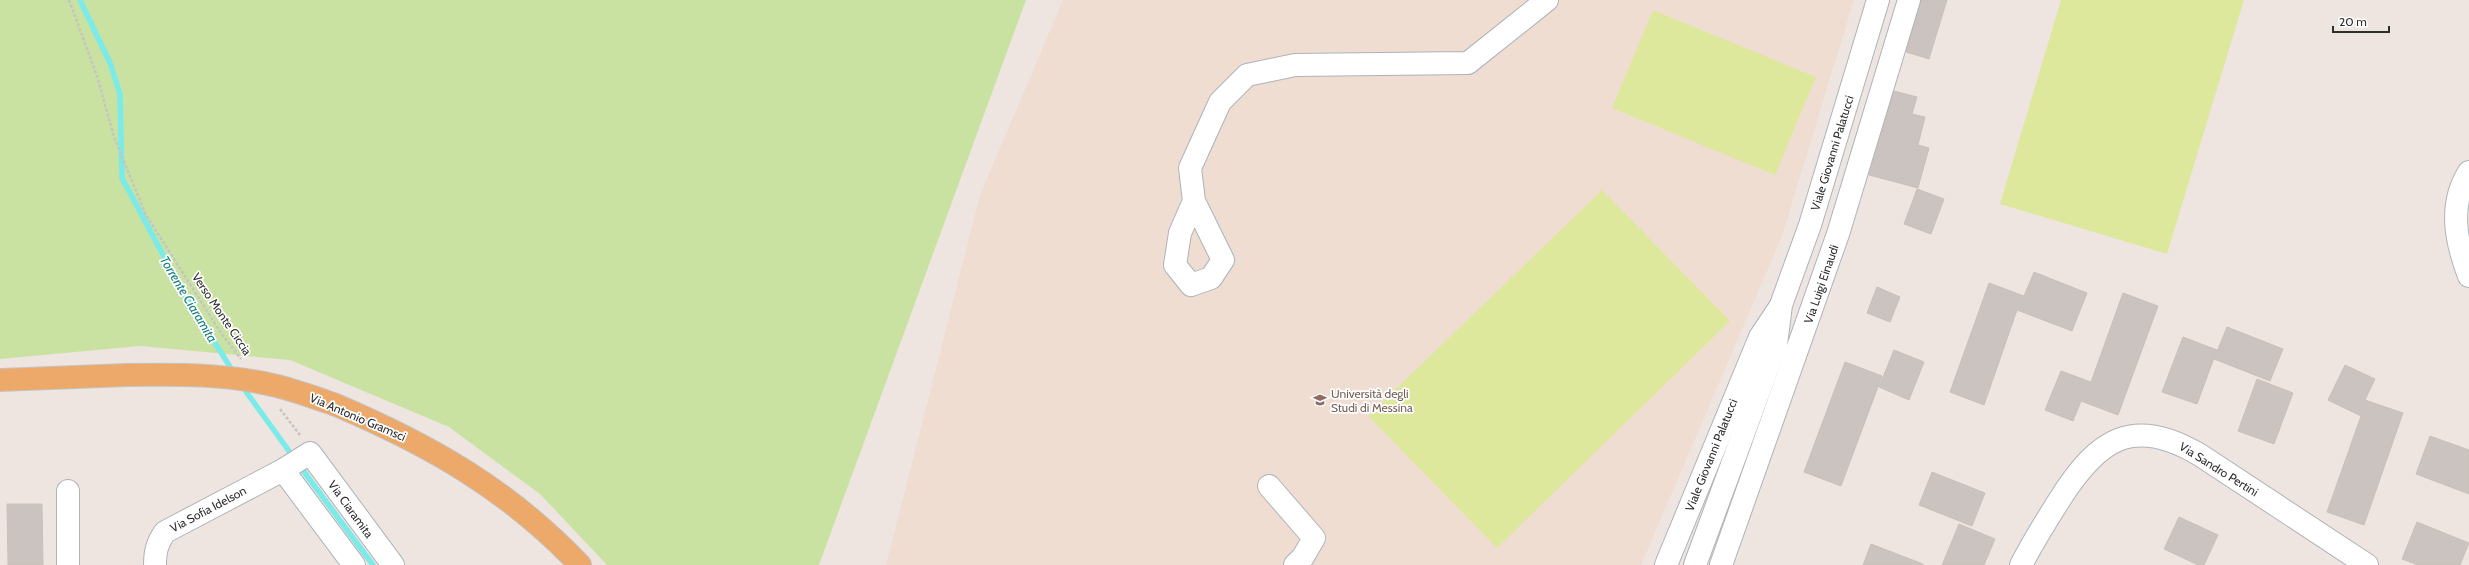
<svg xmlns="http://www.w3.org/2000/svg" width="2469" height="565" font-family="Cabin,sans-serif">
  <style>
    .education { fill: #efddd2 }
    .green { fill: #c9e2a1 }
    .pitch { fill: #dde89d }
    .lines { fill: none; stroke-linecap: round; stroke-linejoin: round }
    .stream { stroke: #7aebe9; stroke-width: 5.5 }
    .building { fill: #cac3bf; stroke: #cac0bb }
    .minor-casing { stroke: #aeb3b9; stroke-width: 24 }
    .major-casing { stroke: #c4c4c4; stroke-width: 24 }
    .path { stroke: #c4c4c4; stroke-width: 2.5; stroke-dasharray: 3 2; stroke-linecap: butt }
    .minor { stroke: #fff; stroke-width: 22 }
    .major { stroke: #eca969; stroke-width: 22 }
    .major-bridge-casing { stroke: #c4c4c4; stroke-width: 24; stroke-linecap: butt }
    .major-bridge { stroke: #eca969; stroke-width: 22 }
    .labels { text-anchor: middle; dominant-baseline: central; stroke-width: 3.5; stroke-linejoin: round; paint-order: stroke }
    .street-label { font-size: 12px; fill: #2e2e2e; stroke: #fff }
    .education-label { font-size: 12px; fill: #785e54; stroke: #fff; text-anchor: start }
    .water-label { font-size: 13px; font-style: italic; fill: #148087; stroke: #fff }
  </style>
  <rect width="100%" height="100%" fill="#eee5e1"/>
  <!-- education -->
  <path class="education" d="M 1063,0 L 1854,0 L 1782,236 L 1641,565 L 886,565 L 980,195 Z"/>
  <!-- green -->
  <path class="green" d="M 0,0 L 1026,0 L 819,565 L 607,565 L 540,494 L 449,427 L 290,360 L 140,346 L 0,359 Z"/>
  <!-- pitch -->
  <g class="pitch">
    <path d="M 2061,0 L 2244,0 L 2167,254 L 2000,204 Z"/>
    <path d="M 1653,10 L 1816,77 L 1775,175 L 1612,108 Z"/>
    <path d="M 1602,190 L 1730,321 L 1497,548 L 1368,416 Z"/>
  </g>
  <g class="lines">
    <!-- stream -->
    <g class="stream">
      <path d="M 80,0 L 110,63 L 120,94 L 122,178 L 184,294 L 234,373"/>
      <path d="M 242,386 L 294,458"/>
      <path d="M 299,465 L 373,565"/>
    </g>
  </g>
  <!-- building -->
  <g class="building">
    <path d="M 1921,0 L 1947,0 L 1929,59 L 1906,52 Z"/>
    <path d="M 1894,91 L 1917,97 L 1912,114 L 1925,117 L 1918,145 L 1929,148 L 1918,188 L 1869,175 Z"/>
    <path d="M 1917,189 L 1944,199 L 1931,234 L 1904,224 Z"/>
    <path d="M 2034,272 L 2087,293 L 2072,331 L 2017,310 L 1984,405 L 1950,392 L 1989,283 L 2024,296 Z"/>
    <path d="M 1877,287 L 1900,297 L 1890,322 L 1867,313 Z"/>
    <path d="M 2123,293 L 2158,306 L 2118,415 L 2081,401 L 2073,421 L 2045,410 L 2061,371 L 2091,382 Z"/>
    <path d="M 2227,327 L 2283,349 L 2270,381 L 2214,359 Z"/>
    <path d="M 2183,337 L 2217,350 L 2197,404 L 2162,392 Z"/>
    <path d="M 1894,350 L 1924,362 L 1909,400 L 1879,387 Z"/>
    <path d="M 1845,362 L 1882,376 L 1841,486 L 1804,472 Z"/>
    <path d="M 2345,365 L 2375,379 L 2365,400 L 2403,413 L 2364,525 L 2327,512 L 2361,416 L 2328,400 Z"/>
    <path d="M 2257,379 L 2293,393 L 2274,444 L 2238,431 Z"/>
    <path d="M 2430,436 L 2469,450 L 2469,494 L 2416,474 Z"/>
    <path d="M 1932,472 L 1985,493 L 1972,526 L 1919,505 Z"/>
    <path d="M 7,504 L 42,504 L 43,565 L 8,565 Z"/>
    <path d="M 2179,517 L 2218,535 L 2204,565 L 2198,565 L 2164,549 Z"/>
    <path d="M 2417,522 L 2469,543 L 2460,565 L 2418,565 L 2402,559 Z"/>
    <path d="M 1959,524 L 1995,539 L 1984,565 L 1942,565 Z"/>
    <path d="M 1871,544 L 1923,564 L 1923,565 L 1863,565 Z"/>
  </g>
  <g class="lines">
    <!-- minor casing -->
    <g class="minor-casing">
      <g id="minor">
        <path d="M 2469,172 C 2448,205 2456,242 2469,276"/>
        <path d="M 1194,201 L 1180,233 L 1175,265 L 1191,285 L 1211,278 L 1223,260 L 1194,201 L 1190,168 L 1220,102 L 1247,75 L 1295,65 L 1468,63 L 1547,0"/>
        <path d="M 283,470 L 354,565"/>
        <path d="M 1269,486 L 1314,538 L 1303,557 L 1295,565"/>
        <path d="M 68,565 L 68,491"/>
        <path d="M 155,565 C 155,552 157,543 165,532 L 283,470 L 310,453 L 393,565"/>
        <path d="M 1666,565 L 1760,337 L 1780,307"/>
        <path d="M 1695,565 L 1776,345 L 1781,305 L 1810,225 L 1878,0"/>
        <path d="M 1721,565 L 1838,234 L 1909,0"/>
        <path d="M 2021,565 C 2033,542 2046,521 2060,499 C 2098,439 2133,415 2200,455 L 2367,565"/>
      </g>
    </g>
    <!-- major casing -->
    <g class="major-casing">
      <g id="major">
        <path d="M 0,380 L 127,375"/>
        <path d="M 336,405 C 430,445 509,490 580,565"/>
      </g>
    </g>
    <!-- path -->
    <g class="path">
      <path d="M 69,0 L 97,76 L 114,137 L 146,215 L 221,333 L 241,359"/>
      <path d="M 280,409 L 300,435"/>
    </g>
    <!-- minor -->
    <use href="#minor" class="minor"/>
    <!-- major -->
    <use href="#major" class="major"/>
    <!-- major-bridge casing -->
    <g class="major-bridge-casing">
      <path id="major-bridge" d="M 127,375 C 177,374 228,374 277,386 C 297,391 316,398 336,405"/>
    </g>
    <!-- major-bridge -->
    <use href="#major-bridge" class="major-bridge"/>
  </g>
  <!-- icons -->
  <defs>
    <g id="university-bare" transform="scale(1.08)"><path d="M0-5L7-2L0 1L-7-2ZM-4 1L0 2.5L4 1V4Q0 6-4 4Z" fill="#8d6e63" stroke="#fff" stroke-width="2.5" paint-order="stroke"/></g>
  </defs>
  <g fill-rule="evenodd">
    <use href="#university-bare" x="1320" y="400"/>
  </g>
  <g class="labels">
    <!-- street labels -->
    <g class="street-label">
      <text transform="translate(1832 153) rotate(-73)">Viale Giovanni Palatucci</text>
      <text transform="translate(1821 284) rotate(-71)">Via Luigi Einaudi</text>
      <text transform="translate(222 314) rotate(56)">Verso Monte Ciccia</text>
      <text transform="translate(358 417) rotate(23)">Via Antonio Gramsci</text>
      <text transform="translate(1711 455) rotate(-68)">Viale Giovanni Palatucci</text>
      <text transform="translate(2219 469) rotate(32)">Via Sandro Pertini</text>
      <text transform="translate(208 509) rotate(-28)">Via Sofia Idelson</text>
      <text transform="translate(351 509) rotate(54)">Via Ciaramita</text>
    </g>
    <!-- education labels -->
    <g class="education-label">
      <text x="1331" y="393">Università degli<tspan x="1331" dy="14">Studi di Messina</tspan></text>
    </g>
    <!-- water labels -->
    <g class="water-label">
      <text transform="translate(189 299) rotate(59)">Torrente Ciaramita</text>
    </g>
  </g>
  <!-- scale -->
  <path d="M2333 26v6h56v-6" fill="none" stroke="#2e2e2e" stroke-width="2"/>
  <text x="2339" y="26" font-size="12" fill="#2e2e2e" stroke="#ffffff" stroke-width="3" paint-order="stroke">20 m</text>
</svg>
